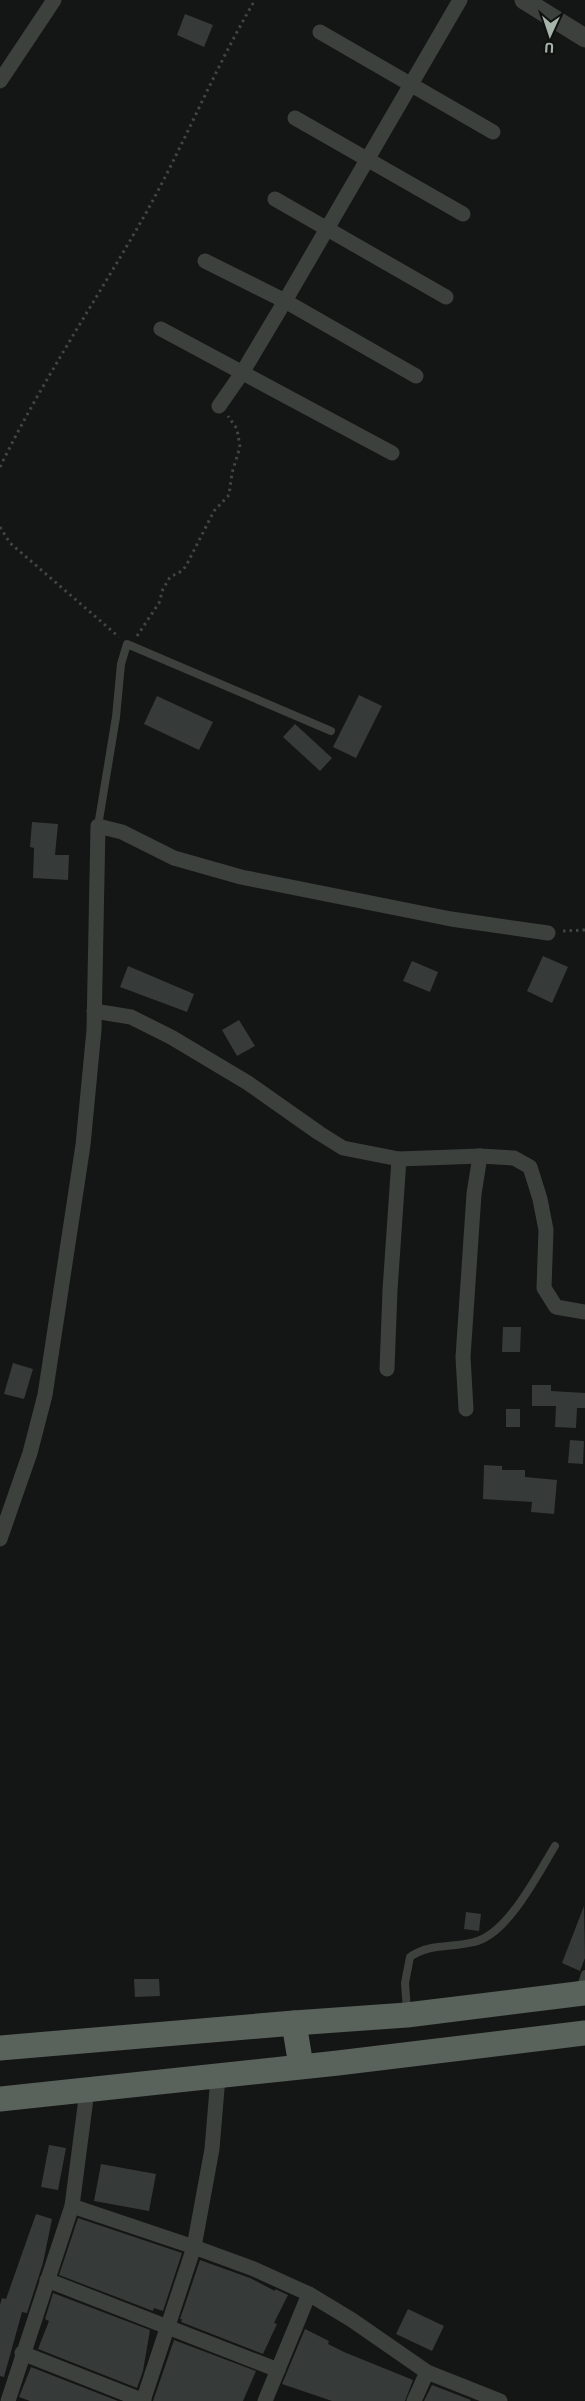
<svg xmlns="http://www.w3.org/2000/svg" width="585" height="2401" font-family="'Exo 2',sans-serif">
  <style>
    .building { fill: #363a38 }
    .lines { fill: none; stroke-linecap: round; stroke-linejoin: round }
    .path { stroke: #404641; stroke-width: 3; stroke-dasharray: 2.5 4; stroke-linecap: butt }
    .service { stroke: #3c413e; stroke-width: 8 }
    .minor { stroke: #3c413e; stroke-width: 15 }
    .tertiary { stroke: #3c413e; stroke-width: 19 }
    .trunk { stroke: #5a625c; stroke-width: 25 }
  </style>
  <rect width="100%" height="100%" fill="#141515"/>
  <!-- building -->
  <g class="building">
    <path d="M 185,14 L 213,25 L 204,47 L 177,35 Z"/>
    <path d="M 359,695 L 382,706 L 356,758 L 333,747 Z"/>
    <path d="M 157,696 L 213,722 L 199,750 L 144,724 Z"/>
    <path d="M 295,724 L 332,758 L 320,771 L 283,737 Z"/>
    <path d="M 32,822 L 58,824 L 55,855 L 69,855 L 68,880 L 33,878 L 34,848 L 30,847 Z"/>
    <path d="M 543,956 L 568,967 L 552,1003 L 527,991 Z"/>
    <path d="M 412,961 L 438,972 L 430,992 L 403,981 Z"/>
    <path d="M 128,966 L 194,994 L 187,1012 L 120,987 Z"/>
    <path d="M 239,1020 L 255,1046 L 237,1056 L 222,1030 Z"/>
    <path d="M 503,1327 L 521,1327 L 520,1352 L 502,1352 Z"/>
    <path d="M 13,1363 L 33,1369 L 24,1399 L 4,1394 Z"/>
    <path d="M 532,1385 L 551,1385 L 551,1391 L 585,1393 L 585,1408 L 577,1408 L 576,1428 L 555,1427 L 556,1406 L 532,1406 Z"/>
    <rect x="506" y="1409" width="14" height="18"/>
    <path d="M 570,1440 L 584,1441 L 583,1464 L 568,1463 Z"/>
    <path d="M 484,1465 L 502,1466 L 502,1470 L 525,1470 L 525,1477 L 557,1480 L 554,1514 L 531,1512 L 532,1502 L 483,1499 Z"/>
    <path d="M 584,1906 L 585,1958 L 580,1971 L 562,1963 Z"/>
    <path d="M 466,1912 L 481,1914 L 479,1931 L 464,1929 Z"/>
    <path d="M 134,1979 L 159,1979 L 160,1996 L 135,1997 Z"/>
    <path d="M 49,2145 L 66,2148 L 58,2190 L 41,2187 Z"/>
    <path d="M 101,2164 L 156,2174 L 149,2211 L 94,2201 Z"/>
    <path d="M 36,2214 L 52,2219 L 43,2263 L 27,2313 L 22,2312 L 4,2377 L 0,2376 L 0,2305 L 2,2298 L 6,2299 Z"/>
    <path d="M 78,2218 L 182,2253 L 163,2311 L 154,2308 L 153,2311 L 59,2275 Z"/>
    <path d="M 200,2260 L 250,2278 L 275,2291 L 275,2289 L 288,2295 L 274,2323 L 277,2324 L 263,2354 L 181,2322 L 182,2319 L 180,2319 Z"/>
    <path d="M 53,2293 L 150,2330 L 143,2371 L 137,2388 L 38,2349 L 49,2321 L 45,2319 Z"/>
    <path d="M 408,2309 L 444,2326 L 432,2351 L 396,2334 Z"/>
    <path d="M 305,2329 L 329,2341 L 328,2344 L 344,2352 L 413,2380 L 405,2401 L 332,2401 L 282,2384 Z"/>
    <path d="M 174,2340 L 256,2371 L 243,2401 L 153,2401 Z"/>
    <path d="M 31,2367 L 118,2401 L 30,2401 L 19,2397 Z"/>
    <path d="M 432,2385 L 471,2400 L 470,2401 L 424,2401 Z"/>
  </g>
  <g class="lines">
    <!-- path -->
    <g class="path">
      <path d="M 0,467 C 42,381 95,302 142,220 C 183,148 213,71 255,0"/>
      <path d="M 0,527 L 10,543 L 119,637"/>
      <path d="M 137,636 L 159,603 L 163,589 L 170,577 L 182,571 L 186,566 L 214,511 L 229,495 L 232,473 L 240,447 L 237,429 L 228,416"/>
      <path d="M 563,931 L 585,930"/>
    </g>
    <!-- service -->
    <g class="service">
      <path d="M 98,826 L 116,717 L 121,664 L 127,644 L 331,731"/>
      <path d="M 580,1990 L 585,1974"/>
      <path d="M 407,2011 L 405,1983 L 410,1957 C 430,1943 452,1948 474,1942 C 508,1934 537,1875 555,1846"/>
    </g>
    <!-- minor -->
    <g class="minor">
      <path d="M 320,32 L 493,132"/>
      <path d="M 0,81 L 54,0"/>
      <path d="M 295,118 L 463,214"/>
      <path d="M 275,199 L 446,297"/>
      <path d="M 205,261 L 285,301 L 416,376"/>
      <path d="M 161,329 L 392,453"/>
      <path d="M 219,406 L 242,373 L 285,301 L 460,0"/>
      <path d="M 94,1011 L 131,1017 L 171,1037 L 248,1083 L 319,1133 L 343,1148 L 399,1159 L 480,1156 L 514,1158 L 530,1167 L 540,1199 L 546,1230 L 544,1288 L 556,1307 L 585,1312"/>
      <path d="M 387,1369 L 390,1290 L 399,1159"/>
      <path d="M 466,1409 L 463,1357 L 474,1194 L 480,1156"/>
      <path d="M 0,1539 L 30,1453 L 45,1395 L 83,1145 L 94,1030 L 98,826 L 122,832 L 174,858 L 241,877 L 451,919 L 548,933"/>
      <path d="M 72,2206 L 194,2247 L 212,2149 L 218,2077"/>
      <path d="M 47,2280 L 278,2370"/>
      <path d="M 22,2353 L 144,2401"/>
      <path d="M 8,2401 L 72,2206 L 87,2091"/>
      <path d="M 143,2401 L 194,2247 L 254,2269 L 309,2294 L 352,2320 L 427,2372 L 500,2401"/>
      <path d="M 265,2401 L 309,2294"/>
      <path d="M 414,2401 L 427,2372"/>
    </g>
    <!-- tertiary -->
    <path class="tertiary" d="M 524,0 L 585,38"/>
    <!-- trunk -->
    <g class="trunk">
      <path d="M 294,2023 L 301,2066"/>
      <path d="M 0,2048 L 294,2023 L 407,2015 L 585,1993"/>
      <path d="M 0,2099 L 338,2063 L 585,2033"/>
    </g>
  </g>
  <!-- north arrow -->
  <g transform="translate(550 35) rotate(183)" stroke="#0f1010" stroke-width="4" paint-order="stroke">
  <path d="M0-4L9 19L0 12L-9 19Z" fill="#a7b4aa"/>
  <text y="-8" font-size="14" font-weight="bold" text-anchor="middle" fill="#a7b4aa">U</text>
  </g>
</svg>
